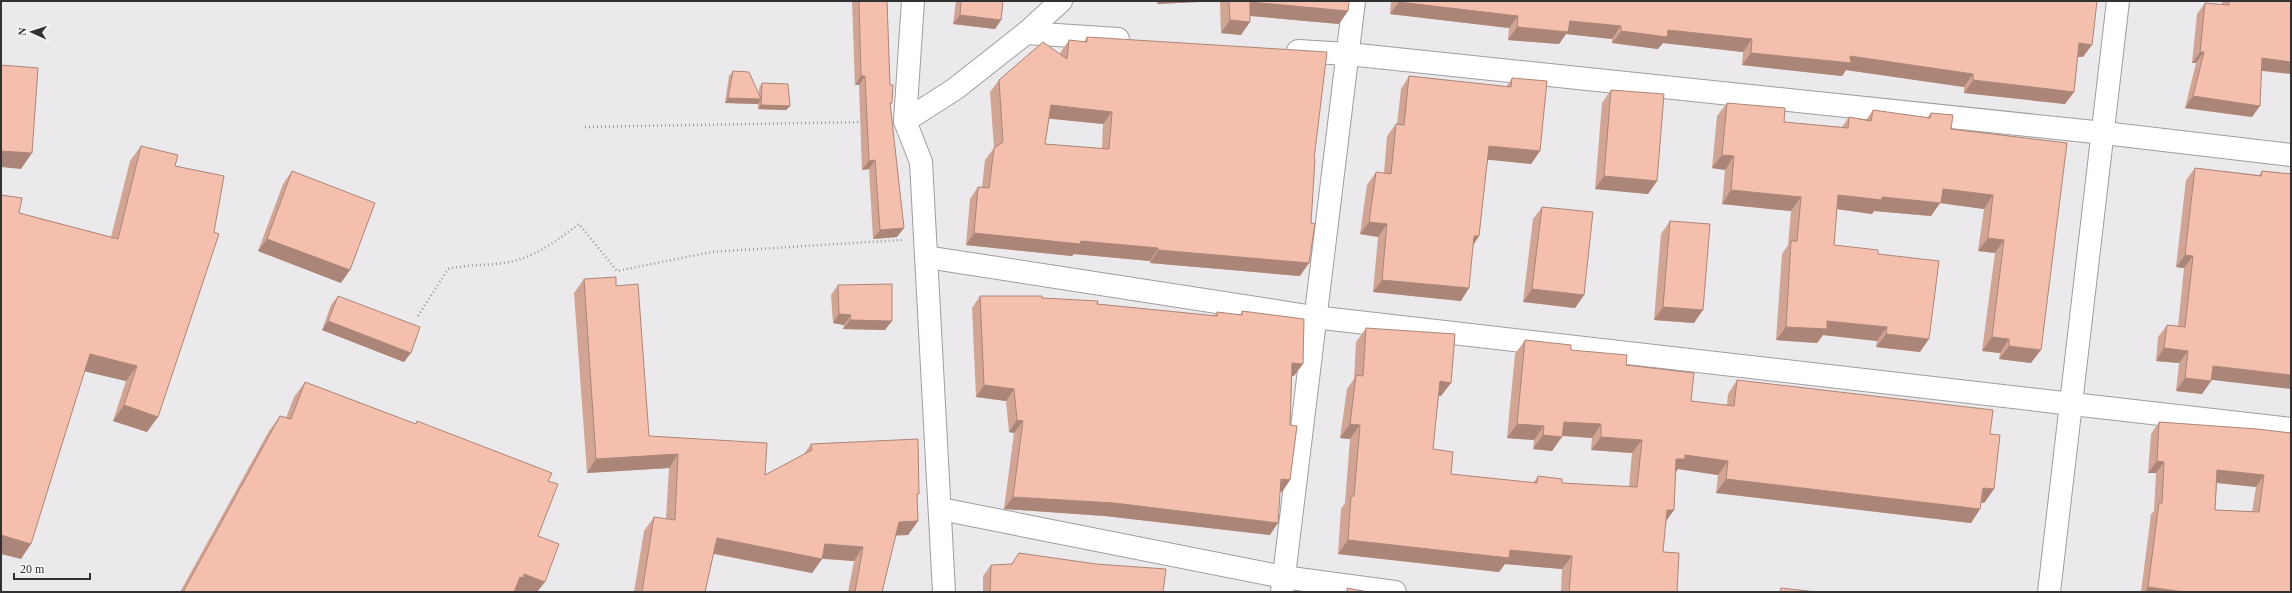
<svg xmlns="http://www.w3.org/2000/svg" width="2292" height="593" font-family="'Times New Roman',serif">
  <style>
    .lines { fill: none; stroke-linecap: round; stroke-linejoin: round }
    .street-casing { stroke: #9f9da0; stroke-width: 24 }
    .secondary-casing { stroke: #9f9da0; stroke-width: 24 }
    .path { stroke: #9b9a9c; stroke-width: 2.5; stroke-dasharray: 1 3; stroke-linecap: butt }
    .street { stroke: #fff; stroke-width: 22 }
    .secondary { stroke: #fff; stroke-width: 22 }
    .wall { fill: #d2a494; fill-rule: evenodd }
    .shaded-wall { fill: #ab8678 }
    .building { fill: #f4bfac; stroke: #ab8678; fill-rule: evenodd }
  </style>
  <rect width="100%" height="100%" fill="#ebe9ec"/>
  <g class="lines">
    <!-- street casing -->
    <g class="street-casing">
      <g id="street">
        <path d="M 1026,33 L 1118,39"/>
        <path d="M 1298,51 L 1348,54 L 2104,133 L 2291,155"/>
        <path d="M 905,121 L 955,89 L 1026,33 L 1061,1"/>
        <path d="M 926,257 L 1314,317 L 2291,429"/>
        <path d="M 941,509 L 1283,577 L 1395,592"/>
        <path d="M 1282,592 L 1354,1"/>
      </g>
    </g>
    <!-- secondary casing -->
    <g class="secondary-casing">
      <g id="secondary">
        <path d="M 913,1 L 905,121 L 921,162 L 944,592"/>
        <path d="M 2049,592 L 2118,1"/>
      </g>
    </g>
    <!-- path -->
    <g class="path">
      <path d="M 585,127 L 862,122"/>
      <path d="M 418,316 L 448,269 C 468,264 489,266 509,262 C 536,257 557,240 579,224 L 617,271 L 711,252 L 902,240"/>
    </g>
    <!-- street -->
    <use href="#street" class="street"/>
    <!-- secondary -->
    <use href="#secondary" class="secondary"/>
  </g>
  <!-- wall -->
  <g class="wall">
    <path d="M 852,1 L 887,1 L 890,85 L 892,103 L 890,106 L 897,237 L 873,239 L 869,169 L 862,170 L 859,85 L 855,85 Z"/>
    <path d="M 956,1 L 1003,1 L 1001,20 L 995,29 L 953,24 Z"/>
    <path d="M 1157,1 L 1349,1 L 1339,24 L 1250,16 L 1241,35 L 1221,33 L 1220,1 L 1157,4 Z"/>
    <path d="M 1391,1 L 2097,1 L 2083,57 L 2078,57 L 2074,92 L 2065,104 L 1964,93 L 1964,87 L 1846,70 L 1842,76 L 1742,65 L 1743,52 L 1663,43 L 1658,49 L 1612,43 L 1612,39 L 1566,34 L 1559,44 L 1508,40 L 1509,28 L 1390,14 Z"/>
    <path d="M 2222,1 L 2291,1 L 2262,71 L 2252,117 L 2185,108 L 2196,63 L 2192,63 L 2197,14 L 2205,3 L 2222,5 Z"/>
    <path d="M 1087,37 L 1314,159 L 1300,276 L 1150,263 L 1150,261 L 1074,254 L 1072,256 L 966,245 L 970,199 L 978,187 L 982,187 L 985,160 L 994,148 L 990,92 L 999,80 L 1060,54 L 1060,53 L 1069,40 L 1084,42 ZM 1049,118 L 1103,124 L 1102,149 L 1045,144 Z"/>
    <path d="M 733,71 L 759,94 L 759,88 L 762,83 L 790,106 L 786,110 L 758,109 L 758,103 L 758,104 L 725,103 L 729,76 Z"/>
    <path d="M 1409,76 L 1506,87 L 1512,78 L 1540,151 L 1531,164 L 1488,159 L 1473,245 L 1461,301 L 1373,292 L 1378,237 L 1360,234 L 1367,185 L 1376,172 L 1384,173 L 1387,136 L 1396,124 L 1397,124 L 1401,89 Z"/>
    <path d="M 1611,90 L 1657,181 L 1648,194 L 1595,189 L 1602,103 Z"/>
    <path d="M 1727,103 L 1784,122 L 1842,127 L 1849,117 L 1866,120 L 1873,110 L 1927,118 L 1931,113 L 1951,129 L 2067,143 L 2031,363 L 1999,359 L 2000,353 L 1982,351 L 1995,253 L 1978,251 L 1984,209 L 1940,203 L 1931,216 L 1874,211 L 1872,214 L 1837,209 L 1834,245 L 1878,254 L 1920,352 L 1876,347 L 1877,341 L 1823,335 L 1817,343 L 1776,340 L 1782,254 L 1788,245 L 1791,211 L 1722,204 L 1725,170 L 1712,168 L 1717,116 Z"/>
    <path d="M 141,146 L 175,166 L 147,432 L 113,421 L 126,381 L 84,371 L 21,559 L 19,213 L 111,237 L 130,161 Z"/>
    <path d="M 2195,168 L 2259,175 L 2262,171 L 2291,174 L 2211,381 L 2202,394 L 2176,391 L 2179,363 L 2156,361 L 2158,337 L 2167,325 L 2178,326 L 2184,268 L 2176,267 L 2186,180 Z"/>
    <path d="M 292,171 L 341,283 L 258,251 L 283,184 Z"/>
    <path d="M 1542,207 L 1584,295 L 1575,308 L 1523,302 L 1533,219 Z"/>
    <path d="M 1670,221 L 1694,323 L 1654,320 L 1661,234 Z"/>
    <path d="M 584,279 L 616,286 L 649,436 L 765,475 L 804,454 L 811,444 L 917,496 L 918,521 L 908,535 L 895,535 L 882,592 L 848,592 L 854,561 L 822,559 L 812,573 L 713,554 L 705,592 L 634,592 L 644,531 L 654,517 L 666,519 L 669,468 L 587,473 L 574,293 Z"/>
    <path d="M 838,285 L 885,330 L 843,329 L 844,325 L 833,323 L 831,295 Z"/>
    <path d="M 338,296 L 404,362 L 322,330 L 331,305 Z"/>
    <path d="M 980,296 L 1042,298 L 1214,316 L 1217,312 L 1240,315 L 1242,311 L 1294,376 L 1292,376 L 1290,425 L 1290,480 L 1282,492 L 1280,492 L 1270,535 L 1105,516 L 1004,509 L 1014,433 L 1009,432 L 1006,401 L 976,397 L 972,308 Z"/>
    <path d="M 1366,328 L 1441,396 L 1438,396 L 1433,449 L 1451,474 L 1533,483 L 1538,476 L 1562,483 L 1629,487 L 1632,453 L 1591,450 L 1592,438 L 1562,436 L 1552,451 L 1533,449 L 1534,440 L 1507,438 L 1515,354 L 1525,340 L 1571,350 L 1626,365 L 1691,401 L 1727,405 L 1728,394 L 1737,380 L 1990,434 L 1994,489 L 1984,503 L 1981,502 L 1980,509 L 1971,523 L 1716,493 L 1718,475 L 1678,469 L 1676,472 L 1674,510 L 1665,522 L 1663,552 L 1677,592 L 1561,592 L 1562,569 L 1505,564 L 1499,572 L 1338,554 L 1341,509 L 1345,503 L 1350,439 L 1340,438 L 1347,389 L 1354,379 L 1356,342 Z"/>
    <path d="M 305,382 L 415,424 L 417,421 L 548,481 L 514,592 L 180,592 L 269,431 L 280,416 L 286,418 L 294,397 Z"/>
    <path d="M 2159,422 L 2291,433 L 2291,592 L 2141,592 L 2151,514 L 2154,511 L 2156,473 L 2148,473 L 2151,434 ZM 2217,483 L 2256,487 L 2252,512 L 2215,510 Z"/>
    <path d="M 1019,553 L 1163,592 L 983,592 L 983,576 L 991,565 L 1012,564 Z"/>
  </g>
  <!-- shaded-wall -->
  <g class="shaded-wall">
    <path d="M 1160,1 L 1220,1 L 1157,4 Z"/>
    <path d="M 1250,2 L 1348,11 L 1339,24 L 1241,15 Z"/>
    <path d="M 1399,2 L 1518,16 L 1509,28 L 1390,14 Z"/>
    <path d="M 960,15 L 1001,20 L 995,29 L 953,24 Z"/>
    <path d="M 1230,20 L 1250,22 L 1241,35 L 1221,33 Z"/>
    <path d="M 1570,21 L 1621,26 L 1612,39 L 1566,34 L 1559,44 L 1508,40 L 1517,27 Z"/>
    <path d="M 1668,30 L 1752,39 L 1743,52 L 1663,43 L 1658,49 L 1612,43 L 1621,31 Z"/>
    <path d="M 2079,43 L 2092,45 L 2083,57 L 2071,56 Z"/>
    <path d="M 2200,52 L 2204,52 L 2196,63 L 2192,63 Z"/>
    <path d="M 1751,53 L 1850,56 L 1973,74 L 1964,87 L 1846,70 L 1842,76 L 1742,65 Z"/>
    <path d="M 2262,58 L 2291,62 L 2291,74 L 2254,70 Z"/>
    <path d="M 861,76 L 865,76 L 859,85 L 855,85 Z"/>
    <path d="M 1973,80 L 2074,92 L 2065,104 L 1964,93 Z"/>
    <path d="M 2193,96 L 2260,106 L 2252,117 L 2185,108 Z"/>
    <path d="M 728,98 L 761,99 L 758,104 L 725,103 Z"/>
    <path d="M 761,105 L 790,106 L 786,110 L 758,109 Z"/>
    <path d="M 1051,105 L 1112,112 L 1103,124 L 1042,118 Z"/>
    <path d="M 1489,146 L 1540,151 L 1531,164 L 1481,159 Z"/>
    <path d="M 1,151 L 32,153 L 21,169 L 1,167 Z"/>
    <path d="M 1722,155 L 1734,156 L 1725,170 L 1712,168 Z"/>
    <path d="M 875,160 L 869,169 L 862,170 L 869,161 Z"/>
    <path d="M 1604,176 L 1657,181 L 1648,194 L 1595,189 Z"/>
    <path d="M 1943,189 L 1993,195 L 1984,209 L 1940,203 L 1931,216 L 1874,211 L 1872,214 L 1829,208 L 1838,195 L 1882,197 Z"/>
    <path d="M 1731,190 L 1801,197 L 1791,211 L 1722,204 Z"/>
    <path d="M 1369,222 L 1387,224 L 1378,237 L 1360,234 Z"/>
    <path d="M 904,228 L 897,237 L 873,239 L 880,230 Z"/>
    <path d="M 974,233 L 1081,241 L 1158,248 L 1150,261 L 1074,254 L 1072,256 L 966,245 Z"/>
    <path d="M 1474,236 L 1479,236 L 1471,249 Z"/>
    <path d="M 1988,238 L 2004,240 L 1995,253 L 1978,251 Z"/>
    <path d="M 267,239 L 350,270 L 341,283 L 258,251 Z"/>
    <path d="M 1158,250 L 1309,263 L 1300,276 L 1150,263 Z"/>
    <path d="M 2185,255 L 2193,256 L 2184,268 L 2176,267 Z"/>
    <path d="M 1382,280 L 1469,288 L 1461,301 L 1373,292 Z"/>
    <path d="M 1532,289 L 1584,295 L 1575,308 L 1523,302 Z"/>
    <path d="M 1663,307 L 1703,310 L 1694,323 L 1654,320 Z"/>
    <path d="M 839,314 L 851,315 L 844,325 L 833,323 Z"/>
    <path d="M 850,320 L 892,321 L 885,330 L 843,329 Z"/>
    <path d="M 328,321 L 411,353 L 404,362 L 322,330 Z"/>
    <path d="M 1827,321 L 1887,327 L 1877,341 L 1823,335 L 1817,343 L 1776,340 L 1786,327 Z"/>
    <path d="M 1886,334 L 1929,339 L 1920,352 L 1876,347 Z"/>
    <path d="M 1992,337 L 2009,339 L 2000,353 L 1982,351 Z"/>
    <path d="M 2009,346 L 2041,350 L 2031,363 L 1999,359 Z"/>
    <path d="M 2164,348 L 2188,351 L 2179,363 L 2156,361 Z"/>
    <path d="M 90,354 L 137,366 L 126,381 L 79,370 Z"/>
    <path d="M 1292,363 L 1303,364 L 1294,376 L 1284,375 Z"/>
    <path d="M 2213,366 L 2291,375 L 2291,389 L 2204,379 Z"/>
    <path d="M 2185,378 L 2211,381 L 2202,394 L 2176,391 Z"/>
    <path d="M 1440,381 L 1451,383 L 1441,396 L 1430,395 Z"/>
    <path d="M 984,385 L 1014,389 L 1006,401 L 976,397 Z"/>
    <path d="M 124,405 L 158,417 L 147,432 L 113,421 Z"/>
    <path d="M 1017,420 L 1023,421 L 1014,433 L 1009,432 Z"/>
    <path d="M 1564,422 L 1601,424 L 1592,438 L 1554,435 Z"/>
    <path d="M 1350,424 L 1360,425 L 1350,439 L 1340,438 Z"/>
    <path d="M 1517,424 L 1544,426 L 1534,440 L 1507,438 Z"/>
    <path d="M 1543,435 L 1562,437 L 1552,451 L 1533,449 Z"/>
    <path d="M 1601,437 L 1642,440 L 1632,453 L 1591,450 Z"/>
    <path d="M 678,454 L 669,468 L 587,473 L 596,459 Z"/>
    <path d="M 1685,455 L 1728,461 L 1718,475 L 1678,469 L 1675,473 L 1676,459 Z"/>
    <path d="M 2157,461 L 2164,462 L 2156,473 L 2148,473 Z"/>
    <path d="M 2217,470 L 2264,475 L 2256,487 L 2209,482 Z"/>
    <path d="M 1281,479 L 1290,480 L 1282,492 L 1272,491 Z"/>
    <path d="M 1726,479 L 1980,509 L 1971,523 L 1716,493 Z"/>
    <path d="M 1983,488 L 1994,489 L 1984,503 L 1973,501 Z"/>
    <path d="M 1013,497 L 1114,503 L 1278,523 L 1270,535 L 1105,516 L 1004,509 Z"/>
    <path d="M 1667,510 L 1674,510 L 1664,524 Z"/>
    <path d="M 918,521 L 908,535 L 889,536 L 899,522 Z"/>
    <path d="M 1,535 L 31,544 L 21,559 L 1,554 Z"/>
    <path d="M 717,538 L 822,559 L 812,573 L 707,552 Z"/>
    <path d="M 1348,540 L 1510,550 L 1572,556 L 1562,569 L 1505,564 L 1499,572 L 1338,554 Z"/>
    <path d="M 825,544 L 863,547 L 854,561 L 816,558 Z"/>
    <path d="M 524,574 L 545,582 L 537,592 L 519,592 L 514,590 L 520,577 Z"/>
    <path d="M 2148,587 L 2185,592 L 2145,592 Z"/>
  </g>
  <!-- building -->
  <g class="building">
    <path d="M 859,1 L 887,1 L 890,85 L 893,85 L 892,103 L 890,103 L 904,228 L 880,230 L 875,160 L 869,161 L 865,76 L 861,76 Z"/>
    <path d="M 961,1 L 1003,1 L 1001,20 L 960,15 Z"/>
    <path d="M 1229,1 L 1349,1 L 1348,11 L 1250,2 L 1250,22 L 1230,20 Z"/>
    <path d="M 1399,1 L 2097,1 L 2092,45 L 2079,43 L 2074,92 L 1973,80 L 1973,74 L 1850,56 L 1851,63 L 1751,53 L 1752,39 L 1668,30 L 1667,37 L 1621,31 L 1621,26 L 1570,21 L 1568,32 L 1517,27 L 1518,16 L 1399,2 Z"/>
    <path d="M 2229,1 L 2291,1 L 2291,62 L 2262,58 L 2260,106 L 2193,96 L 2204,52 L 2200,52 L 2205,3 L 2229,5 Z"/>
    <path d="M 1087,37 L 1327,52 L 1314,159 L 1315,159 L 1311,223 L 1315,224 L 1309,263 L 1158,250 L 1158,248 L 1081,241 L 1080,244 L 974,233 L 978,187 L 989,188 L 994,148 L 1003,142 L 999,80 L 1043,42 L 1067,59 L 1069,40 L 1087,42 ZM 1051,105 L 1112,112 L 1109,149 L 1045,144 Z"/>
    <path d="M 1,65 L 38,68 L 32,153 L 1,151 Z"/>
    <path d="M 733,71 L 749,72 L 761,99 L 728,98 Z"/>
    <path d="M 1409,76 L 1511,87 L 1512,78 L 1547,81 L 1540,151 L 1489,146 L 1479,236 L 1474,236 L 1469,288 L 1382,280 L 1387,224 L 1369,222 L 1376,172 L 1391,174 L 1396,124 L 1404,125 Z"/>
    <path d="M 762,83 L 788,84 L 790,106 L 761,105 Z"/>
    <path d="M 1611,90 L 1664,94 L 1657,181 L 1604,176 Z"/>
    <path d="M 1727,103 L 1785,108 L 1784,122 L 1848,128 L 1849,117 L 1871,121 L 1873,110 L 1930,118 L 1931,113 L 1953,115 L 1951,129 L 2067,143 L 2041,350 L 2009,346 L 2009,339 L 1992,337 L 2004,240 L 1988,238 L 1993,195 L 1943,189 L 1941,203 L 1882,197 L 1882,200 L 1838,195 L 1834,245 L 1878,250 L 1878,254 L 1939,261 L 1929,339 L 1886,334 L 1887,327 L 1827,321 L 1827,329 L 1786,327 L 1791,241 L 1797,241 L 1801,197 L 1731,190 L 1734,156 L 1722,155 Z"/>
    <path d="M 141,146 L 178,155 L 175,166 L 224,176 L 214,232 L 219,234 L 158,417 L 124,405 L 137,366 L 90,354 L 31,544 L 1,535 L 1,195 L 22,198 L 19,213 L 118,239 Z"/>
    <path d="M 2195,168 L 2261,176 L 2262,171 L 2291,174 L 2291,375 L 2213,366 L 2211,381 L 2185,378 L 2188,351 L 2164,348 L 2167,325 L 2185,327 L 2193,256 L 2185,255 Z"/>
    <path d="M 292,171 L 375,203 L 350,270 L 267,239 Z"/>
    <path d="M 1542,207 L 1593,212 L 1584,295 L 1532,289 Z"/>
    <path d="M 1670,221 L 1710,224 L 1703,310 L 1663,307 Z"/>
    <path d="M 616,277 L 616,286 L 638,284 L 649,436 L 767,443 L 765,475 L 812,450 L 811,444 L 918,439 L 919,494 L 917,494 L 918,521 L 899,522 L 882,592 L 855,592 L 863,547 L 825,544 L 822,559 L 717,538 L 705,592 L 642,592 L 654,517 L 675,520 L 678,454 L 596,459 L 584,279 Z"/>
    <path d="M 892,284 L 892,321 L 850,320 L 851,315 L 839,314 L 838,285 Z"/>
    <path d="M 338,296 L 420,327 L 411,353 L 328,321 Z"/>
    <path d="M 980,296 L 1042,296 L 1042,298 L 1098,301 L 1097,304 L 1217,316 L 1217,312 L 1242,315 L 1242,311 L 1304,319 L 1303,364 L 1292,363 L 1290,425 L 1297,426 L 1290,480 L 1281,479 L 1278,523 L 1114,503 L 1013,497 L 1023,421 L 1017,420 L 1014,389 L 984,385 Z"/>
    <path d="M 1366,328 L 1455,334 L 1451,383 L 1440,381 L 1433,449 L 1453,452 L 1451,474 L 1537,483 L 1538,476 L 1562,479 L 1562,483 L 1637,487 L 1642,440 L 1601,437 L 1601,424 L 1564,422 L 1562,437 L 1543,435 L 1544,426 L 1517,424 L 1525,340 L 1571,345 L 1571,350 L 1627,355 L 1626,365 L 1694,373 L 1691,401 L 1734,406 L 1737,380 L 1993,410 L 1990,434 L 2000,435 L 1994,489 L 1983,488 L 1980,509 L 1726,479 L 1728,461 L 1685,455 L 1685,459 L 1676,459 L 1674,510 L 1667,510 L 1663,552 L 1679,553 L 1677,592 L 1569,592 L 1572,556 L 1510,550 L 1509,558 L 1348,540 L 1351,496 L 1354,496 L 1360,425 L 1350,424 L 1356,375 L 1363,376 Z"/>
    <path d="M 305,382 L 416,424 L 417,421 L 552,473 L 548,481 L 558,484 L 538,536 L 559,544 L 545,582 L 524,574 L 523,578 L 520,577 L 514,592 L 183,592 L 280,416 L 291,419 Z"/>
    <path d="M 2159,422 L 2257,429 L 2291,433 L 2291,592 L 2185,592 L 2148,587 L 2159,503 L 2162,503 L 2164,462 L 2157,461 ZM 2217,470 L 2264,475 L 2259,512 L 2215,510 Z"/>
    <path d="M 1019,553 L 1096,564 L 1166,569 L 1163,592 L 990,592 L 991,565 L 1012,564 Z"/>
    <path d="M 1347,588 L 1368,592 L 1347,592 Z"/>
    <path d="M 1781,588 L 1817,592 L 1780,592 Z"/>
  </g>
  <!-- border -->
  <rect width="2292" height="593" fill="none" stroke="#313032" stroke-width="4"/>
  <!-- north arrow -->
  <g transform="translate(32 32) rotate(273)" stroke="#f8f6f9" stroke-width="3" paint-order="stroke">
  <path d="M0-3L7 15L0 10L-7 15Z" fill="#313032"/>
  <text y="-6" font-size="11" font-weight="bold" text-anchor="middle" fill="#313032">N</text>
  </g>
  <!-- scale -->
  <path d="M14 573v6h76v-6" fill="none" stroke="#313032" stroke-width="2"/>
  <text x="20" y="573" font-size="12" fill="#313032" stroke="#f8f6f9" stroke-width="3" paint-order="stroke">20 m</text>
</svg>
